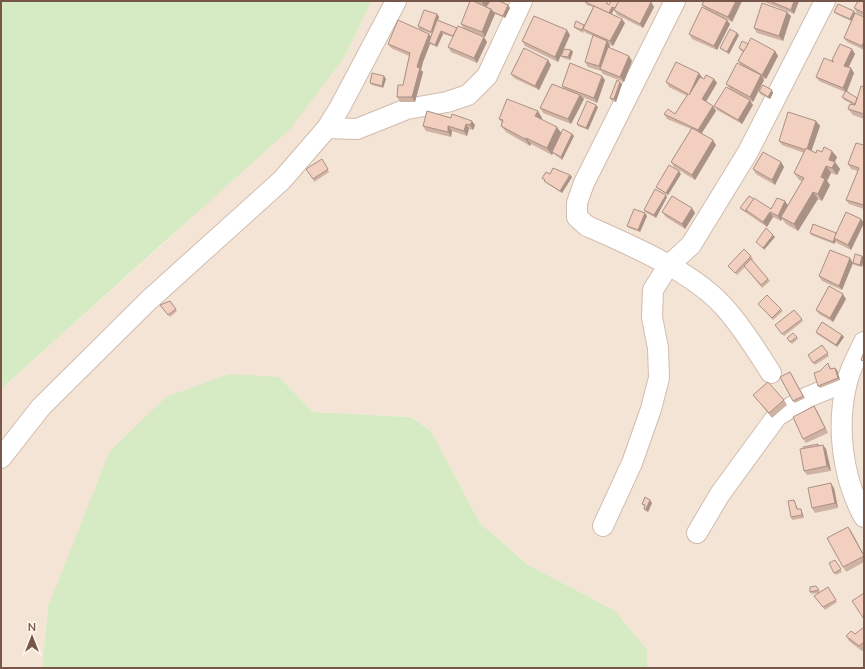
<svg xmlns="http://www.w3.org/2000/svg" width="865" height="669" font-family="Mulish,sans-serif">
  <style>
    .residential { fill: #f4e4d5 }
    .green { fill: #d6ebc4 }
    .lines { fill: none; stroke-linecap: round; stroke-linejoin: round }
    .street-casing { stroke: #d1bcae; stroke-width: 22 }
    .street { stroke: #fff; stroke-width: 20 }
    .wall { fill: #d0b2a3 }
    .shaded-wall { fill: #a99185 }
    .building { fill: #f2cfbe; stroke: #a99185 }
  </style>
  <rect width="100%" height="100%" fill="#fdf3e6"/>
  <!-- residential -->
  <path class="residential" d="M 372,1 L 864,1 L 864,668 L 647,668 L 647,649 L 614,610 L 528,565 L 480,523 L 431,431 L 412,417 L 313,412 L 279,377 L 48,607 L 42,668 L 1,668 L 1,389 L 173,235 L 344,58 Z"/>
  <!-- green -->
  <g class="green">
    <path d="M 1,1 L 372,1 L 344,58 L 291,128 L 1,389 Z"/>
    <path d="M 229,374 L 279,377 L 313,412 L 411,417 L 431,431 L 480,523 L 528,565 L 614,610 L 647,649 L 647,668 L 42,668 L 48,607 L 110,451 L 166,397 Z"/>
  </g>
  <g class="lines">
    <!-- street casing -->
    <g class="street-casing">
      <g id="street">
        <path d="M 675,1 L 584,183 L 577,203 L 577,217 L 587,226 C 630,245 694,272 725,308 C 743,328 757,351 771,373"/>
        <path d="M 327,128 L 357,129 L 407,109 L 447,102 L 468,95 L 487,76 L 522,1"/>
        <path d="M 864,342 C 858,355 850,368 847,382 C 836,426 842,477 864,517"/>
        <path d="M 1,458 L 41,407 L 149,300 L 282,180 L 327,128 L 340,107 L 396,1"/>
        <path d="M 603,526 L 632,463 L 651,409 L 659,378 L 658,348 L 652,317 L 653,290 L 668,266 L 691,245 L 748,152 L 825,1"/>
        <path d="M 697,533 L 720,494 L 777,416 L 808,397 L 847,381"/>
      </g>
    </g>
    <!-- street -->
    <use href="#street" class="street"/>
  </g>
  <!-- wall -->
  <g class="wall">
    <path d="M 470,1 L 499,1 L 508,5 L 510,8 L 505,18 L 495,14 L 485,37 L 464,29 L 461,24 Z"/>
    <path d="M 583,1 L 605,1 L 607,2 L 609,5 L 651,2 L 654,7 L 643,28 L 617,15 L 614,10 L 614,9 L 612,14 L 625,23 L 613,46 L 608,44 L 610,46 L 609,47 L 632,61 L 624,82 L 603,74 L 601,71 L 588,67 L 585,62 L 593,36 L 586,33 L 584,31 L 583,33 L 576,29 L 574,27 L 584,25 L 593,7 L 587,5 L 585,2 Z"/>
    <path d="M 742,1 L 732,22 L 721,16 L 727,20 L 730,24 L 717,50 L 692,39 L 689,34 L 705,8 L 702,5 Z"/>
    <path d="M 762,1 L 799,1 L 794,14 Z"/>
    <path d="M 864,1 L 864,16 L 857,13 L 854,8 Z"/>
    <path d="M 834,12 L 855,13 L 864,17 L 864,50 L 847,42 L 844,38 L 851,21 L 836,14 Z"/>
    <path d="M 437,14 L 439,17 L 438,20 L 487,42 L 477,63 L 451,52 L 448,47 L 453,37 L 443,34 L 437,47 L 430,44 L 423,62 L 421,70 L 423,72 L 415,102 L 400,102 L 397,97 L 403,85 L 409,56 L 391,48 L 388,44 L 429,34 L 431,36 L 432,34 L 419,29 L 418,26 Z"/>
    <path d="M 791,16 L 783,41 L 757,33 L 754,28 Z"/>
    <path d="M 570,35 L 558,62 L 525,46 L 522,41 Z"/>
    <path d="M 739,35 L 729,54 L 722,50 L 720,48 Z"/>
    <path d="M 748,44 L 775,51 L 778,56 L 766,79 L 763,78 L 764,80 L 753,102 L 730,89 L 726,84 L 741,65 L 738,61 L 743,52 L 740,50 L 739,48 Z"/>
    <path d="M 852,49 L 855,54 L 849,67 L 851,68 L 854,73 L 847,92 L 857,98 L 864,87 L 864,119 L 853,115 L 848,109 L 852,104 L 844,100 L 842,97 L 845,92 L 819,81 L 816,77 L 833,61 Z"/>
    <path d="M 571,50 L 573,52 L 570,60 L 563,58 L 561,56 Z"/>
    <path d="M 548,60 L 551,65 L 539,90 L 514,78 L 511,74 Z"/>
    <path d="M 384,76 L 386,79 L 383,88 L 372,85 L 370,83 Z"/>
    <path d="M 702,77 L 702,78 L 704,79 L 714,79 L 717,83 L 706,102 L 713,106 L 716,111 L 702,133 L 716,145 L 695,180 L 674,167 L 671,162 L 691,129 L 667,119 L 664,114 L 675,114 L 687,96 L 669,87 L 666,82 Z"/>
    <path d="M 605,80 L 597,103 L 582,97 L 584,99 L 571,124 L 543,113 L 540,108 L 563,88 L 562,86 Z"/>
    <path d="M 622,84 L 616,102 L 612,101 L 610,98 Z"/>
    <path d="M 759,91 L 773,93 L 770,99 L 760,94 Z"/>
    <path d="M 753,105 L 742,124 L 717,110 L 714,106 Z"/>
    <path d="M 598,107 L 588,130 L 578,126 L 577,124 Z"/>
    <path d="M 427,111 L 475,125 L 473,130 L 469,129 L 467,136 L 452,131 L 451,137 L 426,131 L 423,126 Z"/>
    <path d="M 538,111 L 542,118 L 542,120 L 561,133 L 572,134 L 574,136 L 562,160 L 554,154 L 553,153 L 552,155 L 531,144 L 530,146 L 506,132 L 501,126 L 502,123 L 499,119 Z"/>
    <path d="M 816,121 L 820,126 L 811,151 L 816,153 L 822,152 L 837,157 L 835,162 L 840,169 L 837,175 L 831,173 L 827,181 L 830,185 L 822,201 L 818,199 L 798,231 L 786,224 L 782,219 L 781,221 L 773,217 L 767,227 L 742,210 L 740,208 L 771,209 L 785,201 L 788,205 L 802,181 L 799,180 L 794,173 L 804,153 L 782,145 L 779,141 Z"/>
    <path d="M 864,145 L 864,209 L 849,204 L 846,200 L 858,171 L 851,169 L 848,164 Z"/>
    <path d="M 323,161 L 329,172 L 314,182 L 313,179 Z"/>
    <path d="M 781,162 L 784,167 L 775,185 L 756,174 L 753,169 Z"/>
    <path d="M 550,174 L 570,175 L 572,177 L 562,193 L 546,183 L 542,178 Z"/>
    <path d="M 681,174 L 668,195 L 658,189 L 656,187 Z"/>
    <path d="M 667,197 L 656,218 L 645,212 L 644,210 Z"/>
    <path d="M 662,212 L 695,213 L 685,229 L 666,217 Z"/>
    <path d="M 645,213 L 647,216 L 640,232 L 629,228 L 627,226 Z"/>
    <path d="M 861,219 L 864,223 L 851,250 L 837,243 L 836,241 L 834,244 L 811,235 L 810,233 L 836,233 Z"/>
    <path d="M 751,256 L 753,259 L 752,260 L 770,281 L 762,288 L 745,267 L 737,275 L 728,266 Z"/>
    <path d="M 862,256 L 864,258 L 862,267 L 854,265 L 853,263 L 842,290 L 822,281 L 819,276 L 853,262 Z"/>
    <path d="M 846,299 L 833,322 L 819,314 L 816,310 Z"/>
    <path d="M 170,301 L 177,311 L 170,317 L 160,305 Z"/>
    <path d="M 758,304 L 781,309 L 783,311 L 773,320 Z"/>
    <path d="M 794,310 L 803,321 L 784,336 L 775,325 Z"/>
    <path d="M 816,332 L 842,335 L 844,337 L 837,347 L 817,334 Z"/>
    <path d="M 797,337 L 798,339 L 792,344 L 787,338 Z"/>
    <path d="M 822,345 L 829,356 L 815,365 L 808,355 Z"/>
    <path d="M 830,366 L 831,369 L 835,368 L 837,370 L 840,380 L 820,388 L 818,386 L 820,371 Z"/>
    <path d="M 790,372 L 805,398 L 795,403 L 793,401 Z"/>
    <path d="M 753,395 L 784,400 L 787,405 L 772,418 Z"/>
    <path d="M 814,406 L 817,411 L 828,433 L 806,443 L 803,439 Z"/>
    <path d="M 819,445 L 823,445 L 826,449 L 831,471 L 807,475 L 804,471 Z"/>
    <path d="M 834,488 L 838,508 L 815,513 L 812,508 Z"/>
    <path d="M 650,500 L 652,503 L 648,512 L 645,511 L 644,509 L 645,507 L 642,504 Z"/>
    <path d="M 795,502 L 798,509 L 801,509 L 804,518 L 792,520 L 791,517 Z"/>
    <path d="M 851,531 L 864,555 L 864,562 L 846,572 L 843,567 Z"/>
    <path d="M 835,560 L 842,572 L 836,575 L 834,573 Z"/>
    <path d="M 816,586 L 820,592 L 828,587 L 837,602 L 825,610 L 814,596 L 818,593 L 812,594 L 810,592 Z"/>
    <path d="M 864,627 L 864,649 L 862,651 L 849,641 L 846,636 L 855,634 Z"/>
  </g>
  <!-- shaded-wall -->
  <g class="shaded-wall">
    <path d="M 483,1 L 491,1 L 487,9 L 482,3 Z"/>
    <path d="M 736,1 L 742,1 L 732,22 L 728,17 Z"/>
    <path d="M 794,1 L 799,1 L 794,14 L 791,10 Z"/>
    <path d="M 651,2 L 654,7 L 643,28 L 640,24 Z"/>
    <path d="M 508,5 L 510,8 L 505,18 L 503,16 Z"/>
    <path d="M 612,7 L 614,9 L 611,15 L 609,13 Z"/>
    <path d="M 491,9 L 495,14 L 485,37 L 482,32 Z"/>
    <path d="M 854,11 L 855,13 L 851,21 L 850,19 Z"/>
    <path d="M 787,12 L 791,16 L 783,41 L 779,36 Z"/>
    <path d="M 437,14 L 439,17 L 433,34 L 431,32 Z"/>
    <path d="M 622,19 L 625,23 L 613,46 L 610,41 Z"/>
    <path d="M 727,20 L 730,24 L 717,50 L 714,46 Z"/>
    <path d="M 567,30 L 570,35 L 558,62 L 555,57 Z"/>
    <path d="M 441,31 L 443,34 L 437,47 L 435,45 Z"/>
    <path d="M 737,33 L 739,35 L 729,54 L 727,52 Z"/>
    <path d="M 429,34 L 432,39 L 429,42 L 430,44 L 423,62 L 421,70 L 423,72 L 415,102 L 412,97 L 417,67 L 420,57 Z"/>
    <path d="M 484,37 L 487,42 L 477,63 L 474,58 Z"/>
    <path d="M 607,41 L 610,46 L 602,70 L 601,70 L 599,66 Z"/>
    <path d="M 864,41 L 864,50 L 862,46 Z"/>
    <path d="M 852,49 L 855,54 L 847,70 L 844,66 Z"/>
    <path d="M 571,50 L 573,52 L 570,60 L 568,57 Z"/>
    <path d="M 775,51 L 778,56 L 766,79 L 762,75 Z"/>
    <path d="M 629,56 L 632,61 L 624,82 L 620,77 Z"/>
    <path d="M 548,60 L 551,65 L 539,90 L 535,86 Z"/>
    <path d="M 851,68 L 854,73 L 846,93 L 843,88 Z"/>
    <path d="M 699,73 L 702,77 L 693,99 L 689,95 Z"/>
    <path d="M 761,75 L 764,80 L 753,102 L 750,97 Z"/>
    <path d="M 384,76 L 386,79 L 383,88 L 382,86 Z"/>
    <path d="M 602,76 L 605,80 L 597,103 L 594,98 Z"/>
    <path d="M 714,79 L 717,83 L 705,103 L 702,99 Z"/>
    <path d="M 620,82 L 622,84 L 616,102 L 614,99 Z"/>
    <path d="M 772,90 L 773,93 L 770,99 L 768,97 Z"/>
    <path d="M 580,95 L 584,99 L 571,124 L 568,119 Z"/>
    <path d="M 750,100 L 753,105 L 742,124 L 738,120 Z"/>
    <path d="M 596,105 L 598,107 L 588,130 L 586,128 Z"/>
    <path d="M 713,106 L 716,111 L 701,134 L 698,130 Z"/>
    <path d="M 538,111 L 542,118 L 540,123 L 535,116 Z"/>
    <path d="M 472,121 L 475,125 L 473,130 L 470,125 Z"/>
    <path d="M 816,121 L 820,126 L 810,155 L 807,150 Z"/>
    <path d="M 466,124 L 469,129 L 467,136 L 464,131 Z"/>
    <path d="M 448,126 L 452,131 L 451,137 L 448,132 Z"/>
    <path d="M 557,127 L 562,134 L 552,155 L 547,148 Z"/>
    <path d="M 572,134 L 574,136 L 562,160 L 561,157 Z"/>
    <path d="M 526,138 L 531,144 L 530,146 L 525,139 Z"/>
    <path d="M 713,140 L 716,145 L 695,180 L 692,175 Z"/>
    <path d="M 832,151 L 837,157 L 833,166 L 835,162 L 840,169 L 837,175 L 832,168 L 829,160 Z"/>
    <path d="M 781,162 L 784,167 L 775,185 L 772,180 Z"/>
    <path d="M 826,166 L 831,173 L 827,181 L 830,185 L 822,201 L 818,194 L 821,177 Z"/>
    <path d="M 679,171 L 681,174 L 668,195 L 666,193 Z"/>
    <path d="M 570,175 L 572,177 L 562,193 L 560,191 Z"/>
    <path d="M 813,192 L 818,199 L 798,231 L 794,224 Z"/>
    <path d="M 666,195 L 667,197 L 656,218 L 654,215 Z"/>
    <path d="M 785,201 L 788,206 L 781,217 L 782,219 L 781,221 L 778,216 Z"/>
    <path d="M 692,208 L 695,213 L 685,229 L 682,224 Z"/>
    <path d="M 770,212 L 773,217 L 767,227 L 763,222 Z"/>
    <path d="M 645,213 L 647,216 L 640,232 L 638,230 Z"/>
    <path d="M 861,219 L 864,223 L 851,250 L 848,245 Z"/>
    <path d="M 773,235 L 775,237 L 764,250 L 763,248 Z"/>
    <path d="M 834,239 L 836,241 L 834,244 L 833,242 Z"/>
    <path d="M 862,256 L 864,258 L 862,267 L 860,265 Z"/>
    <path d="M 850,258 L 853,263 L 842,290 L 839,286 Z"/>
    <path d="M 843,294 L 846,299 L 833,322 L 830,318 Z"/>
    <path d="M 842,335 L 844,337 L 837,347 L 836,345 Z"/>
    <path d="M 835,368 L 837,370 L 840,380 L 838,378 Z"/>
    <path d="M 814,406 L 817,411 L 828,433 L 825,428 Z"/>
    <path d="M 823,445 L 826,449 L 831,471 L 827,466 Z"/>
    <path d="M 831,483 L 834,488 L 838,508 L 835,503 Z"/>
    <path d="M 650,500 L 652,503 L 648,512 L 646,509 Z"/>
    <path d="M 801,509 L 804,518 L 802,515 Z"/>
    <path d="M 848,527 L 851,531 L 864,555 L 864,556 Z"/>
  </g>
  <!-- building -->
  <g class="building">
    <path d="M 470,1 L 473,1 L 491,9 L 482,32 L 461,24 Z"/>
    <path d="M 490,1 L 499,1 L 508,5 L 503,16 L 493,12 L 491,9 L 486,7 Z"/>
    <path d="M 586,1 L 605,1 L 607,2 L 606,3 L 609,5 L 611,1 L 619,1 L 615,8 L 612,7 L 609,13 L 585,2 Z"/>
    <path d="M 619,1 L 649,1 L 651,2 L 640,24 L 614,10 Z"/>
    <path d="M 704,1 L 736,1 L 728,17 L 702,5 Z"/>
    <path d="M 770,1 L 794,1 L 791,10 Z"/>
    <path d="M 858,1 L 864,1 L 864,13 L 854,8 Z"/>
    <path d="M 762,3 L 787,12 L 779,36 L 754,28 Z"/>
    <path d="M 838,4 L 854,11 L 850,19 L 834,12 Z"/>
    <path d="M 594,6 L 622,19 L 610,41 L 583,29 Z"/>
    <path d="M 702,7 L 727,20 L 714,46 L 689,34 Z"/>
    <path d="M 424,10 L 437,14 L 431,32 L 418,26 Z"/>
    <path d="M 855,13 L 864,17 L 864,41 L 862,46 L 844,38 Z"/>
    <path d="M 534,16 L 567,30 L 555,57 L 522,41 Z"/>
    <path d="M 398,20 L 429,34 L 420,57 L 417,67 L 420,68 L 412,97 L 397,97 L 398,85 L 403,85 L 410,53 L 388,44 Z"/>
    <path d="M 437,20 L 457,28 L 453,36 L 441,31 L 435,45 L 429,42 Z"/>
    <path d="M 576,21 L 584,25 L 582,30 L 574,27 Z"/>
    <path d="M 458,26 L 484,37 L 474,58 L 448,47 Z"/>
    <path d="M 730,29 L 737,33 L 727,52 L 720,48 Z"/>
    <path d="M 593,35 L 607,41 L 599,66 L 585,62 Z"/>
    <path d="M 751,38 L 775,51 L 762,75 L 738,61 Z"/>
    <path d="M 742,41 L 748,44 L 744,51 L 739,48 Z"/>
    <path d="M 840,44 L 852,49 L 844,66 L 851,68 L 843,88 L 816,77 L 824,58 L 834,62 L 832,60 Z"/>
    <path d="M 608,47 L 629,56 L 620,77 L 600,69 Z"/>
    <path d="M 524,48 L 548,60 L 535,86 L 511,74 Z"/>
    <path d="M 564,49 L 571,50 L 568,57 L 561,56 Z"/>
    <path d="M 676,62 L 699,73 L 689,95 L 700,77 L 704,79 L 706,75 L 714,79 L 702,99 L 713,106 L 698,130 L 664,114 L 668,109 L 675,114 L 688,94 L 666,82 Z"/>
    <path d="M 570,63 L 602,76 L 594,98 L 562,86 Z"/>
    <path d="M 737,63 L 761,75 L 750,97 L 726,84 Z"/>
    <path d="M 372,73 L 384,76 L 382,86 L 370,83 Z"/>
    <path d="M 617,80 L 620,82 L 614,99 L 610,98 Z"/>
    <path d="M 552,84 L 580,95 L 568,119 L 540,108 Z"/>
    <path d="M 763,85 L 772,90 L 768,97 L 759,91 Z"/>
    <path d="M 861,86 L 864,87 L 864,114 L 848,109 L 850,104 L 855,105 Z"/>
    <path d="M 726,87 L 750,100 L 738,120 L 714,106 Z"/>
    <path d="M 846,91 L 857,98 L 855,104 L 842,97 Z"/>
    <path d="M 507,99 L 538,111 L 535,116 L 557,127 L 547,148 L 526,138 L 525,139 L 501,126 L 503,120 L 499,119 Z"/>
    <path d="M 587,101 L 596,105 L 586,128 L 577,124 Z"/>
    <path d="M 427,111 L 451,118 L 452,114 L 472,121 L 470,125 L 466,124 L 464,131 L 448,126 L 448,132 L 423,126 Z"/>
    <path d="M 788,112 L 816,121 L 807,149 L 806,148 L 806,150 L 779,141 Z"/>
    <path d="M 692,128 L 713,140 L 692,175 L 671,162 Z"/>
    <path d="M 563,129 L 572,134 L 561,157 L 552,152 Z"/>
    <path d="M 856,143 L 864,145 L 864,205 L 846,200 L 859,168 L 848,164 Z"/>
    <path d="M 824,147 L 832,151 L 829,160 L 835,162 L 832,168 L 826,166 L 821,177 L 825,179 L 818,194 L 813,192 L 794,224 L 781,217 L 804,178 L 794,173 L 806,148 L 816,153 L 817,150 L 822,152 Z"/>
    <path d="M 763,152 L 781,162 L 772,180 L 753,169 Z"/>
    <path d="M 322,159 L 328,169 L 313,179 L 306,169 Z"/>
    <path d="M 669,165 L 679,171 L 666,193 L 656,187 Z"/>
    <path d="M 553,168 L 570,175 L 560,191 L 544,181 L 545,180 L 542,178 L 546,172 L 550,174 Z"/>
    <path d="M 655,189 L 666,195 L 654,215 L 644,210 Z"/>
    <path d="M 672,196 L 692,208 L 682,224 L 662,212 Z"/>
    <path d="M 749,196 L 754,199 L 746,210 L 747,212 L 740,208 Z"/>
    <path d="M 754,198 L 771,209 L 777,198 L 785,201 L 778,216 L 770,212 L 763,222 L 746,210 Z"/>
    <path d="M 634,209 L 645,213 L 638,230 L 627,226 Z"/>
    <path d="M 846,212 L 861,219 L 848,245 L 834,238 Z"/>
    <path d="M 813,224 L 836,233 L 833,242 L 810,233 Z"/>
    <path d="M 766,228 L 773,235 L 763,248 L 756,242 Z"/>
    <path d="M 744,249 L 751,256 L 735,273 L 728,266 Z"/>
    <path d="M 830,250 L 850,258 L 839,286 L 819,276 Z"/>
    <path d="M 855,254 L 862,256 L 860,265 L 853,263 Z"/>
    <path d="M 751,259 L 768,279 L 761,285 L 744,266 Z"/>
    <path d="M 829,286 L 843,294 L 830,318 L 816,310 Z"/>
    <path d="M 767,295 L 781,309 L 772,318 L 758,304 Z"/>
    <path d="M 170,301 L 176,309 L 168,315 L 160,305 Z"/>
    <path d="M 794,310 L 802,319 L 782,334 L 775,325 Z"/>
    <path d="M 822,322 L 842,335 L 836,345 L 816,332 Z"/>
    <path d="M 793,333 L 797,337 L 790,342 L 787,338 Z"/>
    <path d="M 822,345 L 828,353 L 813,363 L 808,355 Z"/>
    <path d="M 864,352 L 864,361 L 861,360 Z"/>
    <path d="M 828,363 L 830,369 L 835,368 L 838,378 L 818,386 L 814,373 L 820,371 Z"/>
    <path d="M 790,372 L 803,396 L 793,401 L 780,377 Z"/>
    <path d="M 768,382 L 784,400 L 769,413 L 753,395 Z"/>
    <path d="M 814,406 L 825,428 L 803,439 L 793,417 Z"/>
    <path d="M 818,444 L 818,446 L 804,449 L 803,447 Z"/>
    <path d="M 823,445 L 827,466 L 804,471 L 800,449 Z"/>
    <path d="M 831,483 L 835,503 L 812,508 L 808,488 Z"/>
    <path d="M 645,497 L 650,500 L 646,509 L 644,509 L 645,505 L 642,504 Z"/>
    <path d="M 794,500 L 797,509 L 801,509 L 802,515 L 791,517 L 788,501 Z"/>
    <path d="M 848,527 L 864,556 L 843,567 L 827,538 Z"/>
    <path d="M 835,560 L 841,569 L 834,573 L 829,563 Z"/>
    <path d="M 816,586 L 819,590 L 810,592 L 810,587 Z"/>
    <path d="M 828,587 L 836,600 L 823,607 L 814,596 Z"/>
    <path d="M 864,593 L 864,619 L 852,601 Z"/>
    <path d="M 864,627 L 864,642 L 859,646 L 846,636 L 851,631 L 855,634 Z"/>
  </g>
  <!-- border -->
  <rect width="865" height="669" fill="none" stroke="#76574a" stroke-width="4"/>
  <!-- north arrow -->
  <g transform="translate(32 637)" stroke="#fff7ed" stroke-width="3" paint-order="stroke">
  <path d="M0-3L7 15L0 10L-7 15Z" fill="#76574a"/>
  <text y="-6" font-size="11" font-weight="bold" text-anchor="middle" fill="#76574a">N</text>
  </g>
</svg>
